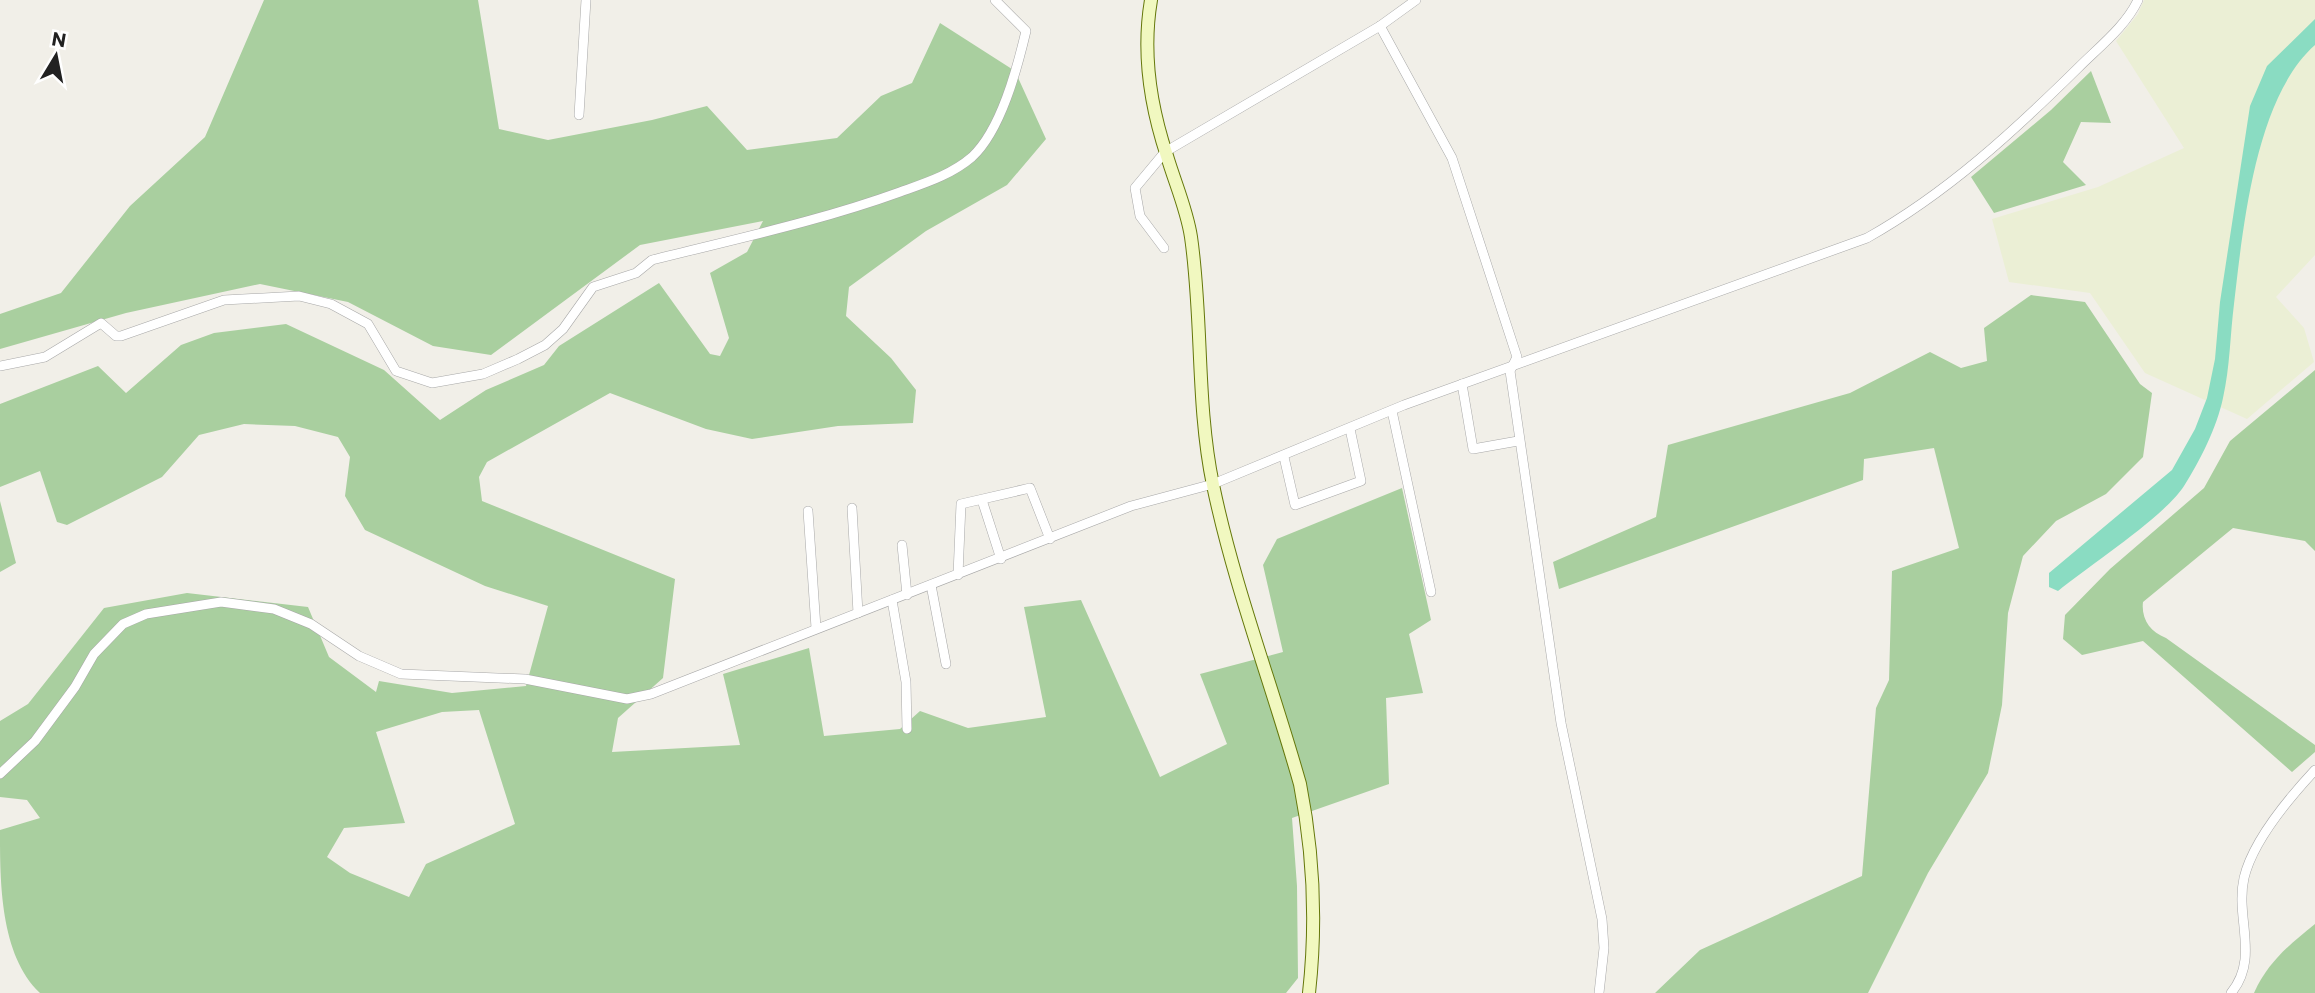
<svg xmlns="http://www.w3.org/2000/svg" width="2315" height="993" font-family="Commissioner,sans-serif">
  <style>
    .farmland { fill: #ebefd5 }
    .forest { fill: #a9cf9f; fill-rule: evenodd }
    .pitch { fill: #8adcc2 }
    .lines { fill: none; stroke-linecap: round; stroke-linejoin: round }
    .street-casing { stroke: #a8a8a8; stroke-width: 10 }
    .secondary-casing { stroke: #647709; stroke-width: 14 }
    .street { stroke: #fff; stroke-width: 9 }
    .secondary { stroke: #f1f8c0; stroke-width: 12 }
  </style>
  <rect width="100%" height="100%" fill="#f1efe8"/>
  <!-- farmland -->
  <path class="farmland" d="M 2144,0 L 2315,0 L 2315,255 L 2276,297 L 2304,328 L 2314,362 L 2247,419 L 2145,373 L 2090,293 L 2009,282 L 1992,219 L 2098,187 L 2184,148 L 2116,41 L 2138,14 Z"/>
  <!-- forest -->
  <g class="forest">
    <path d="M 264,0 L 478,0 L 499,129 L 548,140 L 652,120 L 707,106 L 747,150 L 837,138 L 881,96 L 912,83 L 940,23 L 1015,71 L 1046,139 L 1007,185 L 926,231 L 849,287 L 846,316 L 891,358 L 916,390 L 913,423 L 838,426 L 752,439 L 706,429 L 610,393 L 487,462 L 479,477 L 482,501 L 675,579 L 663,678 L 618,718 L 612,752 L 740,745 L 723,674 L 809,648 L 824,736 L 900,729 L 920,711 L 968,728 L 1046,717 L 1024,607 L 1081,600 L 1160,777 L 1227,744 L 1200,674 L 1283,652 L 1263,565 L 1277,539 L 1402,488 L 1431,620 L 1409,634 L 1423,693 L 1386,698 L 1389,784 L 1292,818 L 1297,886 L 1298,978 L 1286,993 L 40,993 C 0,955 0,882 0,830 L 40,818 L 27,800 L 0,797 L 0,721 L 28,704 L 104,608 L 187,593 L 308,607 L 329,657 L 376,692 L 379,681 L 452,693 L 526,686 L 548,606 L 485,586 L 365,530 L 345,496 L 350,457 L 338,437 L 295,426 L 244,424 L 199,435 L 162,477 L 67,525 L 57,522 L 40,471 L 0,487 L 0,404 L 98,366 L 126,393 L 181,345 L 214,333 L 286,324 L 384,370 L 440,420 L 486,390 L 544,365 L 559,346 L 659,283 L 710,354 L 720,356 L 729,338 L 710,273 L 747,252 L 763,221 L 640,245 L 491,355 L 433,346 L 348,302 L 260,284 L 126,313 L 0,349 L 0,314 L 61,293 L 130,206 L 205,137 ZM 479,710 L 515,824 L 426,864 L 409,897 L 350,873 L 327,857 L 344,828 L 405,823 L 376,732 L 442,712 Z"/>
    <path d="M 2091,71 L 2111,123 L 2081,122 L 2063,162 L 2086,185 L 1994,213 L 1971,177 L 2051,110 Z"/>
    <path d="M 2031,295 L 2085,302 L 2140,384 L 2152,393 L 2143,457 L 2106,494 L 2056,521 L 2023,556 L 2008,613 L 2002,705 L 1988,773 L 1928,873 L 1868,993 L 1655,993 L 1700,950 L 1862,876 L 1876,708 L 1889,680 L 1892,571 L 1959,548 L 1934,448 L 1864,459 L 1863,480 L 1559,589 L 1553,562 L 1656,517 L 1668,445 L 1850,393 L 1930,352 L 1961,368 L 1987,361 L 1984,328 Z"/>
    <path d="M 2315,370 L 2315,551 L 2305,541 L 2233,528 L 2143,602 C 2141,619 2150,632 2166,638 L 2315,745 L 2315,752 L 2292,772 L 2143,641 L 2082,655 L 2063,639 L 2065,615 L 2110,569 L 2204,488 L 2230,441 Z"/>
    <path d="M 0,501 L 16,563 L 0,572 Z"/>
    <path d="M 2315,924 L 2315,993 L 2254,993 C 2268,962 2289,945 2315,924 Z"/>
  </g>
  <!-- pitch -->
  <path class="pitch" d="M 2315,19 L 2315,45 C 2255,98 2243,228 2234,304 C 2230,336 2230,367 2223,398 C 2217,427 2200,461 2184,486 C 2164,517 2090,565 2058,591 L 2049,587 L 2049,573 L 2172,470 L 2195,429 L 2207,398 L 2215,359 L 2220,302 L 2250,106 L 2267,66 Z"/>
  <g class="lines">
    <!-- street casing -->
    <g class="street-casing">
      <g id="street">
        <path d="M 1380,26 L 1452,158 L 1517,357 L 1510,371 L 1561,723 L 1602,919 L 1604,948 L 1599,993"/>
        <path d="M 579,115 L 586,0"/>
        <path d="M 1164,248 L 1140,216 L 1135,188 L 1165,152 L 1380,26 L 1416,0"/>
        <path d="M 0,366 L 45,357 L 101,323 L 116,336 L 121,336 L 224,300 L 299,296 L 331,304 L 368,324 L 396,371 L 432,383 L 483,374 L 518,359 L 545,345 L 563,329 L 593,287 L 636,273 L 652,260 C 735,239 820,221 900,192 C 925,183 951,175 972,157 C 1001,130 1017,69 1026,31 L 995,0"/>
        <path d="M 1462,384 L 1473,449 L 1518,441"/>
        <path d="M 1392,411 L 1431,592"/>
        <path d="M 1284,457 L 1295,505 L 1361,481 L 1350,429"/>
        <path d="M 982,500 L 1001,559"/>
        <path d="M 852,508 L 858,613"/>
        <path d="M 808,511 L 816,628"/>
        <path d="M 902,545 L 907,595"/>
        <path d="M 958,575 L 961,504 L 1030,488 L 1050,539"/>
        <path d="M 931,585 L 946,664"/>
        <path d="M 892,600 L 906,682 L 907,729"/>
        <path d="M 0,774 L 35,741 L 75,687 L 94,654 L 123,624 L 146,614 L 221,602 L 274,609 L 311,624 L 359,656 L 401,674 L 525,679 L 627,699 L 651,694 L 1131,506 L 1213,484 L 1404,405 L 1867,238 C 1947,193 2013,132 2078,68 C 2099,47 2126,26 2138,0"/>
        <path d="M 2231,993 C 2260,958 2235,918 2244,878 C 2253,840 2289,798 2315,770"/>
      </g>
    </g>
    <!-- secondary casing -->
    <g class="secondary-casing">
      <path id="secondary" d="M 1151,0 C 1142,53 1150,105 1167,156 C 1175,183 1187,210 1191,237 C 1203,320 1196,403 1213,485 C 1234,586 1272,685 1300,784 C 1314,855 1317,921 1309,993"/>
    </g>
    <!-- street -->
    <use href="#street" class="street"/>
    <!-- secondary -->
    <use href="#secondary" class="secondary"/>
  </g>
  <!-- north arrow -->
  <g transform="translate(56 56) rotate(10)" stroke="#ffffff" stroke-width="5" paint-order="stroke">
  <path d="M0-5L12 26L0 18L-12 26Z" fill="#212121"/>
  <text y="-10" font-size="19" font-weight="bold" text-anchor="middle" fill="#212121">N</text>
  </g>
</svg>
